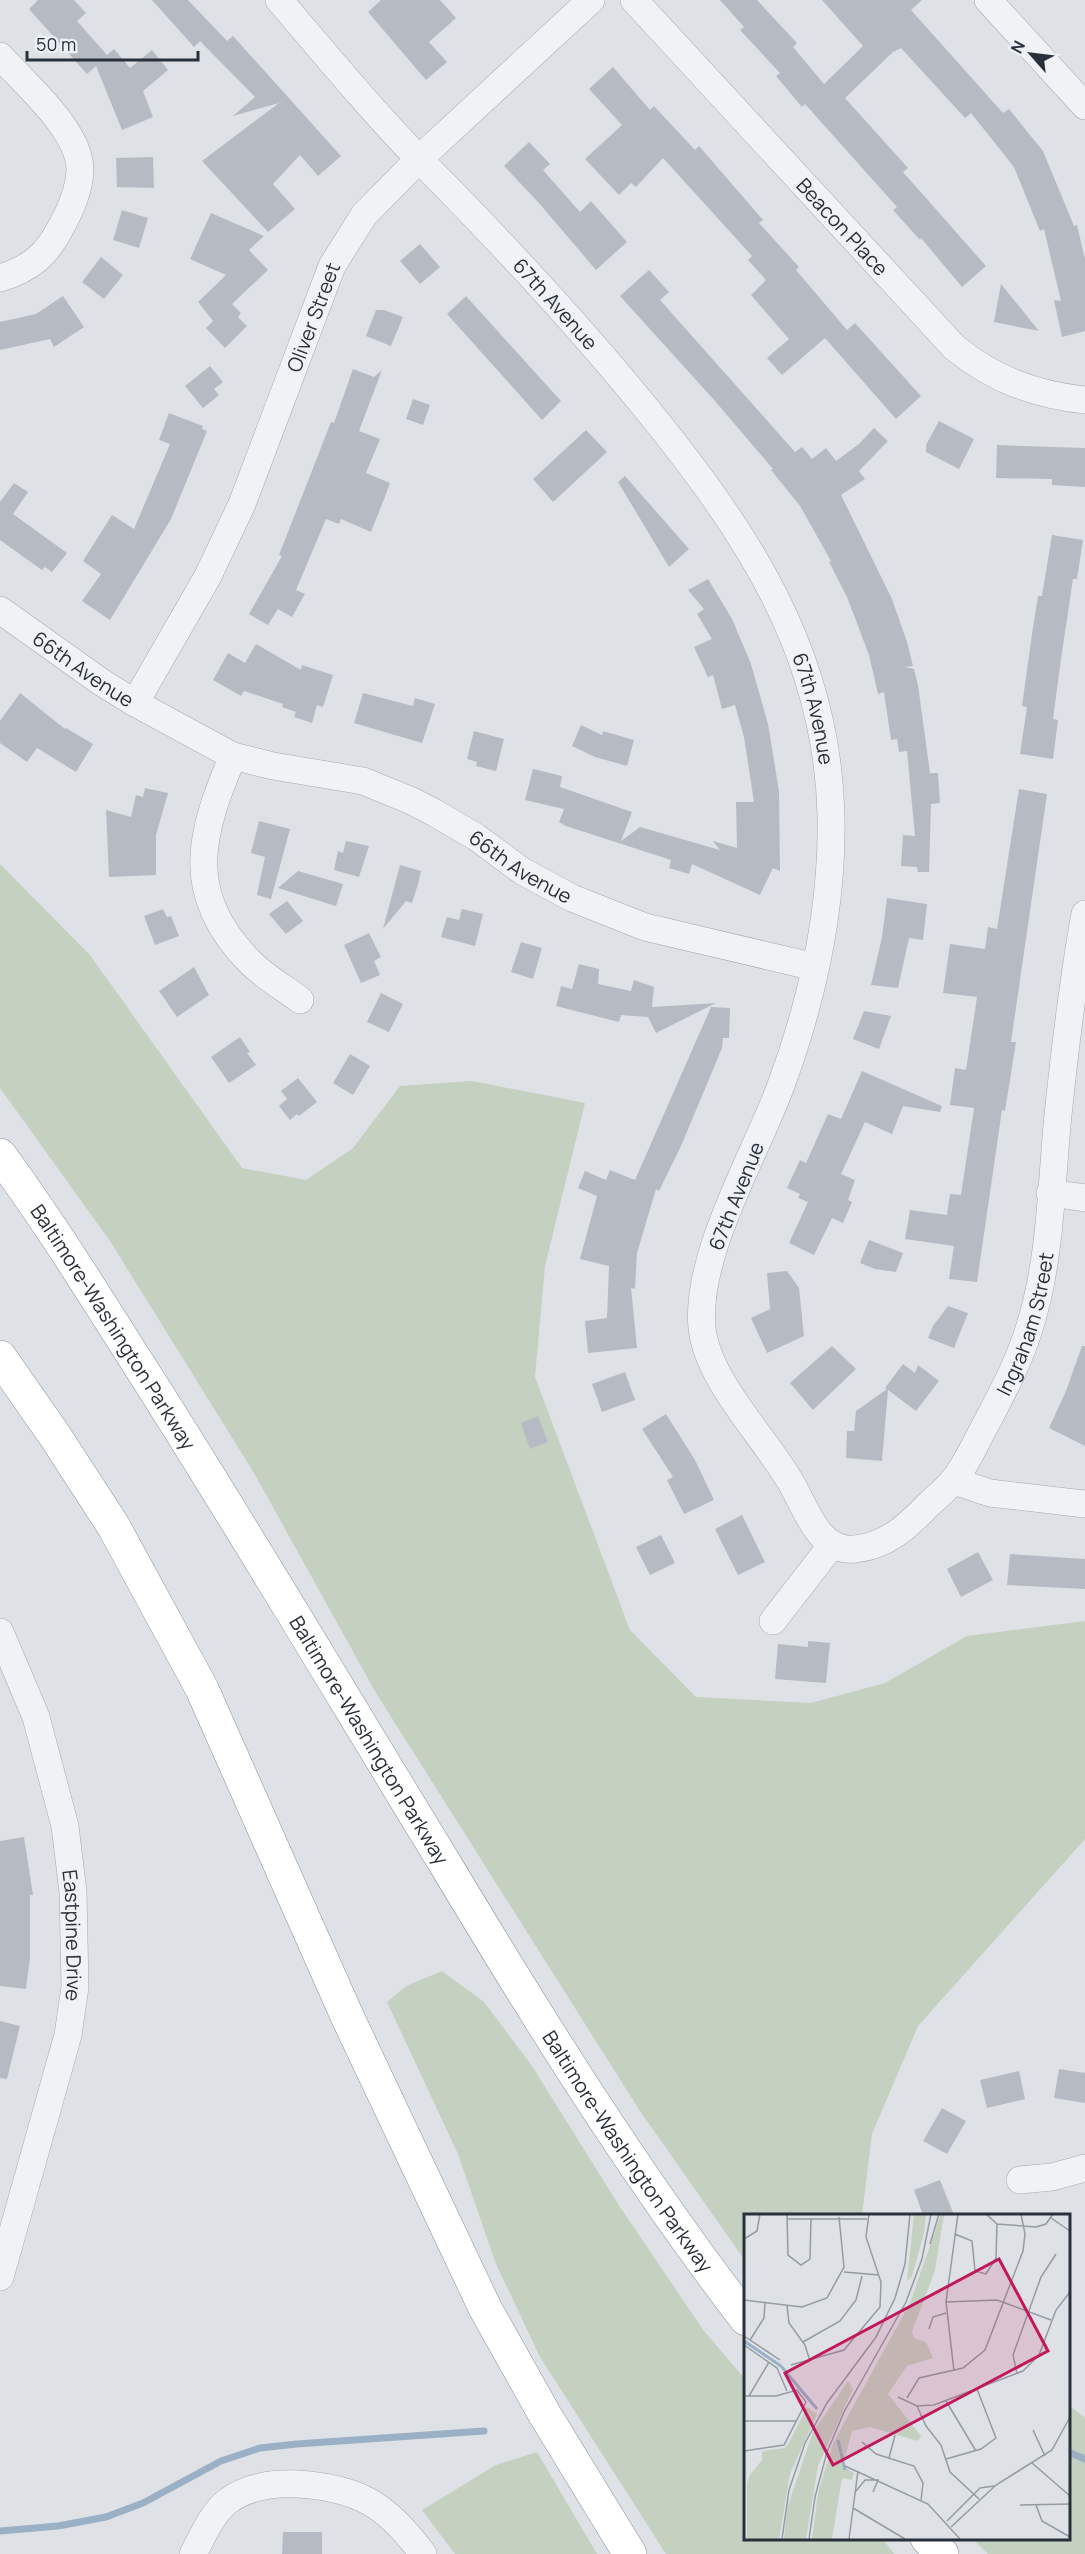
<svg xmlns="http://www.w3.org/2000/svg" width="1085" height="2554" font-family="Manrope,sans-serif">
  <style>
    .green { fill: #c4d0c0 }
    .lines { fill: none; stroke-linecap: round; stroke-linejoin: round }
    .stream { stroke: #9bb0c5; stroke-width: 7 }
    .building { fill: #b6bbc3 }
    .minor-casing { stroke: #a4a9b0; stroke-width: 28 }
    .motorway-casing { stroke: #868f9c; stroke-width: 34 }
    .minor { stroke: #f0f2f5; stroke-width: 27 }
    .motorway { stroke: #fff; stroke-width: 33 }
    .labels { text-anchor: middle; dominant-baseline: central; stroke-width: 4.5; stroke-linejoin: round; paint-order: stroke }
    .street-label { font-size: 20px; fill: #28303c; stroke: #edf0f4 }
    .inset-river { fill: none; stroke: #9bb0c5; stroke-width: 3 }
    .inset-road { fill: none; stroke: #959ba3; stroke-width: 1.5 }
    .view { fill: #c2185b; fill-opacity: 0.15; stroke: #c2185b; stroke-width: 3 }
    .inset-edge { fill: none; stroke: #28303c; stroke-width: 3 }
  </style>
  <rect width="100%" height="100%" fill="#dee2e7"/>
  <!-- green -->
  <g class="green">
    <path d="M 0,864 L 90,955 L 242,1168 L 306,1180 L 353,1148 L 400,1086 L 472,1081 L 585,1103 L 545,1266 L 535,1377 L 630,1630 L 696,1697 L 811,1703 L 885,1683 L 967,1636 L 1085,1621 L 1085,1839 L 918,2026 L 872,2134 L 862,2215 L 746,2215 L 746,2262 L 640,2111 L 376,1693 L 254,1473 L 110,1241 L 0,1088 Z"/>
    <path d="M 442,1971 L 484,2002 L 532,2066 L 620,2207 L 704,2331 L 746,2380 L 746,2538 L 882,2538 L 894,2554 L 666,2554 L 540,2357 L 496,2264 L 458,2154 L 387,2002 L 406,1986 Z"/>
    <path d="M 1069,2405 L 1085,2418 L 1085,2554 L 988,2554 L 972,2538 L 1068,2538 Z"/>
    <path d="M 537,2452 L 597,2554 L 455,2554 L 422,2510 L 496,2465 Z"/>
  </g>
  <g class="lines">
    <!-- stream -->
    <g class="stream">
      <path d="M 1068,2452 L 1085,2459"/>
      <path d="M 0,2531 L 58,2526 L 106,2517 L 143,2503 L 221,2461 L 260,2448 L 297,2444 L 484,2431"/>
    </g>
  </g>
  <!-- building -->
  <g class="building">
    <path d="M 38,0 L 74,0 L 86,13 L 77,21 L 107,55 L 114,49 L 130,68 L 152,50 L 168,70 L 143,91 L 153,117 L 122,130 L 96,66 L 87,74 L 29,9 Z"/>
    <path d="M 152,0 L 188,0 L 227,41 L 233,36 L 341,156 L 318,176 L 300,155 L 273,184 L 295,209 L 268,232 L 202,161 L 279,103 L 233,116 L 255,97 L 200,41 L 194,47 Z"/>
    <path d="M 381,0 L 440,0 L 456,18 L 429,42 L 447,62 L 426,80 L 368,12 Z"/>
    <path d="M 720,0 L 757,0 L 797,43 L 793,47 L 824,84 L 863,46 L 822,0 L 922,0 L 911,10 L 1003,113 L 1009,109 L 1043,151 L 1074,226 L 1077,225 L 1085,259 L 1085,331 L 1062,337 L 1054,300 L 1061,301 L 1044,229 L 1040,231 L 1014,167 L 971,113 L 965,118 L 901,48 L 893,52 L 845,98 L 908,168 L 903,172 L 986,266 L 962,287 L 921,238 L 920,240 L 893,210 L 897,207 L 805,104 L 802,107 L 776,76 L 780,73 L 740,30 L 744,27 Z"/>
    <path d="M 613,67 L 650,110 L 654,106 L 695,150 L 699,146 L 763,220 L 759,223 L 799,267 L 796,270 L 847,330 L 855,323 L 921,396 L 896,419 L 825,338 L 782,375 L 767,358 L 789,339 L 751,295 L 766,280 L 748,260 L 752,256 L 663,158 L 636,187 L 631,183 L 619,195 L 585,159 L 622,125 L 589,89 Z"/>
    <path d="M 529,142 L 550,164 L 543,170 L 580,212 L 591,201 L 627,242 L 596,270 L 538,202 L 504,166 Z"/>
    <path d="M 153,157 L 154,188 L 117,187 L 116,158 Z"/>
    <path d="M 122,210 L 148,218 L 139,248 L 113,240 Z"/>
    <path d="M 211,213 L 264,236 L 249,250 L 268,270 L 232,304 L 241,313 L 238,317 L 247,326 L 225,348 L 206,328 L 213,321 L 198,302 L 226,275 L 190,259 Z"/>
    <path d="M 420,244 L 440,267 L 420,284 L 400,261 Z"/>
    <path d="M 101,257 L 123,275 L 104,299 L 82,282 Z"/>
    <path d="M 649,270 L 669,292 L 660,300 L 795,452 L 802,447 L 812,459 L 826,448 L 836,461 L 859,444 L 874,428 L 888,441 L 859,471 L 865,479 L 841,495 L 892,599 L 907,642 L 913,666 L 905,667 L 914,669 L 918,685 L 930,773 L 938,773 L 940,803 L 931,804 L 929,872 L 918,872 L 917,867 L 901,866 L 903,835 L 915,836 L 907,751 L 899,752 L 897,739 L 891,740 L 884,692 L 878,694 L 869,655 L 847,597 L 829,562 L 831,561 L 800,506 L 771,470 L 773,469 L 715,401 L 620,296 Z"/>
    <path d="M 1001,284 L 1039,331 L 994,322 Z"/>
    <path d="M 63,296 L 84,327 L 54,347 L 50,339 L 0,350 L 0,322 L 36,314 Z"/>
    <path d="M 466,296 L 561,401 L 542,420 L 447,314 Z"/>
    <path d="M 376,310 L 384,310 L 403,317 L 391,346 L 366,336 Z"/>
    <path d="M 210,366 L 223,382 L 214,389 L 219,395 L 203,408 L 185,386 Z"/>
    <path d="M 353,369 L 374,377 L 382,370 L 359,431 L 380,439 L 366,473 L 390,483 L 386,494 L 371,532 L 341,519 L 339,524 L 326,519 L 296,590 L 305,594 L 292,617 L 278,609 L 268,625 L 249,614 L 282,556 L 279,555 L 331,422 L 334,423 Z"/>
    <path d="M 413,399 L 430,405 L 423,425 L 406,419 Z"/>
    <path d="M 169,413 L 203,426 L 202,429 L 207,431 L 171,519 L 110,620 L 82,601 L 101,574 L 83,561 L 112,515 L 134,529 L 170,444 L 159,440 Z"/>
    <path d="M 939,421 L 974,439 L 959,469 L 926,452 L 926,445 Z"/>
    <path d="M 586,430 L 607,452 L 553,502 L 533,479 Z"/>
    <path d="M 997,445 L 1085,448 L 1085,487 L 1052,485 L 1052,479 L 996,478 Z"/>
    <path d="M 625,476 L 689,549 L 669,567 L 618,482 Z"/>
    <path d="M 14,483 L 28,492 L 13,514 L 67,553 L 52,572 L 45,567 L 42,570 L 0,540 L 0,502 Z"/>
    <path d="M 1052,535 L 1083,540 L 1077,579 L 1073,579 L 1061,659 L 1053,719 L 1058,720 L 1053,759 L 1020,754 L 1027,707 L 1022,706 L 1032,634 L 1038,596 L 1042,596 Z"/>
    <path d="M 708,579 L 732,619 L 751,664 L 768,724 L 779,791 L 780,871 L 773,868 L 760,895 L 692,864 L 689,874 L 669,868 L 671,860 L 566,826 L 559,822 L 564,809 L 525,800 L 533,769 L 562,776 L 560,787 L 632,812 L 621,841 L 640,827 L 720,850 L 713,841 L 737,848 L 736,802 L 754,802 L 744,737 L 735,705 L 722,709 L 713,675 L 708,677 L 694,647 L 712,639 L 697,614 L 704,609 L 688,590 Z"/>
    <path d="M 256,644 L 301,670 L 302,665 L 333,675 L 323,707 L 317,705 L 312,723 L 294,717 L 296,712 L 282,707 L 283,704 L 244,691 L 241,696 L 213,680 L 228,653 L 245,663 Z"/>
    <path d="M 20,693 L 65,729 L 66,728 L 93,744 L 76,772 L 37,748 L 27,762 L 0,743 L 0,721 Z"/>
    <path d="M 363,693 L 413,706 L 415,698 L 435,704 L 422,743 L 354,723 Z"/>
    <path d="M 581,725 L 602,735 L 603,731 L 634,740 L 627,766 L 595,757 L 572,746 Z"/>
    <path d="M 474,731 L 504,739 L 496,771 L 476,766 L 477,762 L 467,759 Z"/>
    <path d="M 145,788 L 168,793 L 156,835 L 156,875 L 109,877 L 106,810 L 131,817 L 136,795 L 143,797 Z"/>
    <path d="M 1019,789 L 1047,794 L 1011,1042 L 1016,1042 L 1005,1111 L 1002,1110 L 977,1282 L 949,1279 L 954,1246 L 905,1239 L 910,1210 L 947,1215 L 950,1194 L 961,1195 L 974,1108 L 950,1105 L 955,1068 L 966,1070 L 977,997 L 943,993 L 950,944 L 985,949 L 988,927 L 997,929 Z"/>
    <path d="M 259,821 L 290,829 L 271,899 L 257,895 L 265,857 L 251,853 Z"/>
    <path d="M 346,841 L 369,846 L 359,877 L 334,870 L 338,851 L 343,853 Z"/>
    <path d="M 400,865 L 421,871 L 418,884 L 412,903 L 406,901 L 383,929 Z"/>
    <path d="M 298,871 L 343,884 L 336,906 L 278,888 Z"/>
    <path d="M 887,898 L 927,904 L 923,940 L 909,938 L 898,988 L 871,985 L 882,937 Z"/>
    <path d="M 287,901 L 303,921 L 286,934 L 269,914 Z"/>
    <path d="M 163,909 L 167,917 L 171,916 L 179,936 L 155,945 L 144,916 Z"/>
    <path d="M 462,909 L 483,914 L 475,946 L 441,937 L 447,917 L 459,920 Z"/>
    <path d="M 369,933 L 381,957 L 374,961 L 380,975 L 361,983 L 344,945 Z"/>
    <path d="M 521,942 L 542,948 L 533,979 L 511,972 Z"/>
    <path d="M 579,964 L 599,969 L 598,984 L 631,991 L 634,980 L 654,987 L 652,1007 L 716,1003 L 656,1033 L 648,1017 L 621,1015 L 619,1022 L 556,1006 L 561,986 L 572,989 Z"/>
    <path d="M 194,967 L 209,995 L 177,1017 L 159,991 Z"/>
    <path d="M 381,993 L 403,1004 L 389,1032 L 367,1022 Z"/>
    <path d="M 711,1007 L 730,1008 L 729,1038 L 723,1038 L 722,1048 L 681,1146 L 659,1191 L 656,1189 L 637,1253 L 635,1289 L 631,1288 L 637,1348 L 588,1353 L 585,1321 L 607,1318 L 609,1266 L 580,1259 L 597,1196 L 578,1188 L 585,1171 L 606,1180 L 610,1170 L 635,1180 Z"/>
    <path d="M 864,1011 L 891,1016 L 879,1049 L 853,1039 Z"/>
    <path d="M 240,1037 L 250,1052 L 247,1053 L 256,1065 L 229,1083 L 211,1057 Z"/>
    <path d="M 350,1054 L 370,1066 L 353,1095 L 333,1083 Z"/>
    <path d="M 862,1071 L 942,1106 L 940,1112 L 903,1106 L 892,1134 L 865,1122 L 841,1174 L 855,1180 L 848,1200 L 852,1202 L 843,1223 L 832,1218 L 814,1255 L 789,1243 L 808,1202 L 798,1198 L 800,1194 L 787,1188 L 800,1160 L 806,1163 L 828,1114 L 841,1119 Z"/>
    <path d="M 298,1078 L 317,1102 L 299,1116 L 297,1114 L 290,1120 L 279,1106 L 287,1099 L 281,1091 Z"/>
    <path d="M 869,1240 L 903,1253 L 896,1272 L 875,1269 L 860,1263 Z"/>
    <path d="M 787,1271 L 799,1288 L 804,1336 L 767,1353 L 751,1318 L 770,1309 L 767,1273 Z"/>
    <path d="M 948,1306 L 968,1313 L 954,1348 L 928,1338 L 933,1326 Z"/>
    <path d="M 832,1346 L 856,1369 L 813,1410 L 790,1383 Z"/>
    <path d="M 1082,1346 L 1085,1346 L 1085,1446 L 1049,1428 L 1066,1391 Z"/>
    <path d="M 903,1364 L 915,1373 L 918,1365 L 939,1381 L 916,1411 L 888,1390 L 882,1461 L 846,1458 L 847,1431 L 854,1431 L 856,1411 L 887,1389 L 885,1388 Z"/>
    <path d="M 625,1372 L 635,1400 L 602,1412 L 592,1384 Z"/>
    <path d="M 666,1414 L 695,1460 L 714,1500 L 684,1514 L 667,1480 L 673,1477 L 642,1429 Z"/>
    <path d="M 538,1416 L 548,1442 L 530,1449 L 521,1423 Z"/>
    <path d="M 742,1515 L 765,1562 L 738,1575 L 715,1529 Z"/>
    <path d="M 661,1535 L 675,1563 L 650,1575 L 636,1547 Z"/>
    <path d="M 978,1552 L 993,1580 L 961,1597 L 947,1569 Z"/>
    <path d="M 1010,1554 L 1085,1559 L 1085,1589 L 1007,1585 Z"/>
    <path d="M 808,1641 L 830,1643 L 826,1683 L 775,1679 L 778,1644 L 808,1647 Z"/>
    <path d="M 24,1837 L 33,1895 L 30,1895 L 30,1958 L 26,1989 L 0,1986 L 0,1841 Z"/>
    <path d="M 0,2021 L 20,2026 L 7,2079 L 0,2078 Z"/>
    <path d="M 1059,2069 L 1085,2073 L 1085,2103 L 1054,2098 Z"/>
    <path d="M 1019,2071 L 1025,2099 L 987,2108 L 980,2080 Z"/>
    <path d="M 942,2108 L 966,2121 L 947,2154 L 923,2141 Z"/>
    <path d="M 940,2180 L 954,2215 L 923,2215 L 914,2190 Z"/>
    <path d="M 283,2532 L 322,2532 L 322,2554 L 282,2554 Z"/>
  </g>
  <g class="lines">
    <!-- minor casing -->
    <g class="minor-casing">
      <g id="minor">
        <path id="s1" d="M 279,0 C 326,55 372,111 422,162 C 500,241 575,321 645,407 C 745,530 827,650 831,815 C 833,907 812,1002 780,1088 C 754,1157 695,1256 702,1328 C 708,1381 763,1435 790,1481 C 806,1507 818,1553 855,1549 C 887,1546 908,1526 929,1504 C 938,1496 949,1487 956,1477 C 968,1461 977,1440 987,1422 C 1003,1391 1019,1362 1029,1329 C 1051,1261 1051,1186 1058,1115 C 1065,1048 1073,980 1085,914"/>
        <path id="s2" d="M 634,0 L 954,347 C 993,379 1035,395 1085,400"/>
        <path d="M 988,0 L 1085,106"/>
        <path d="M 0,56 C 25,84 81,131 80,171 C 79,189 70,211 61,227 C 47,255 30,269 0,278"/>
        <path id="s3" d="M 0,610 L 101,682 L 135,703 L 233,756 L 273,766 L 363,781 L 412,801 L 435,813 L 476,837 L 522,871 L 572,898 L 645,927 L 815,967"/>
        <path id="s4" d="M 135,703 L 208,576 L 242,504 L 332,266 L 364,215 L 419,159 L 591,0"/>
        <path d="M 233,756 C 200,834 183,892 248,960 C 263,976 283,987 300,1000"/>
        <path d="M 1050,1193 L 1085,1198"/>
        <path d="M 954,1481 L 990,1493 L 1085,1504"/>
        <path d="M 773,1621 L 831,1546"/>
        <path id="s5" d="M 0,1632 L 36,1717 L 65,1826 L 73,1892 L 75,1987 L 68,2035 L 0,2277"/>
        <path d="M 1020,2180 L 1052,2177 L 1085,2168"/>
        <path d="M 193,2554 C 203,2536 211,2514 228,2501 C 248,2486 274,2483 298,2484 C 359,2488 387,2505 423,2554"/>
      </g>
    </g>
    <!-- motorway casing -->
    <g class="motorway-casing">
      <g id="motorway">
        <path id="s6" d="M 0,1155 C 55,1230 103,1309 153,1387 C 254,1546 349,1707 447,1867 C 540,2022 636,2176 746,2319"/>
        <path d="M 0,1357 L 55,1436 L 114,1527 L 202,1689 L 347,2016 L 485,2308 L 545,2415 L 630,2554"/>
        <path d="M 927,2538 L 942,2554"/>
      </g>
    </g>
    <!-- minor -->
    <use href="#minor" class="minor"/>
    <!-- motorway -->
    <use href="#motorway" class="motorway"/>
  </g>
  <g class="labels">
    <!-- street labels -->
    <g class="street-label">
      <text stroke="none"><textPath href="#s2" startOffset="308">Beacon Place</textPath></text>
      <text stroke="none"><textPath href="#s1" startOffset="411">67th Avenue</textPath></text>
      <text stroke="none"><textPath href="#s4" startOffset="426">Oliver Street</textPath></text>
      <text stroke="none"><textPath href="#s3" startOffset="102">66th Avenue</textPath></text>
      <text stroke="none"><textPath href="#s1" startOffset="897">67th Avenue</textPath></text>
      <text stroke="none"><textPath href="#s3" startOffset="588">66th Avenue</textPath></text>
      <text transform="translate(736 1196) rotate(-68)">67th Avenue</text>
      <text stroke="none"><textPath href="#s1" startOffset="2114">Ingraham Street</textPath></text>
      <text stroke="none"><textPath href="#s6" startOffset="206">Baltimore-Washington Parkway</textPath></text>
      <text stroke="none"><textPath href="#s6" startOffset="692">Baltimore-Washington Parkway</textPath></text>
      <text stroke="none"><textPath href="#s5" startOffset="315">Eastpine Drive</textPath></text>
      <text stroke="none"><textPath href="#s6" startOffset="1178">Baltimore-Washington Parkway</textPath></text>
    </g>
  </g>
  <!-- overview -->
  <g transform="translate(744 2214)">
    <rect width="326" height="326" fill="#dee2e7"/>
    <path d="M 170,0 L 182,0 L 180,19 L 168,62 L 163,67 ZM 197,0 L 200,0 L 191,56 L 168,118 L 170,124 L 182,128 L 189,144 L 163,152 L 144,180 L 177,222 L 174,227 L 126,213 L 108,217 L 99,252 L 110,259 L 108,266 L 98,264 L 88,325 L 68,325 L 74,279 L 89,229 L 166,89 ZM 104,167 L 109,175 L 74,252 L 62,325 L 40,325 L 43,294 L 69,218 ZM 63,193 L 73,200 L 46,260 L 35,325 L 3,325 L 3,269 L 6,261 L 18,246 L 18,237 L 40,234 L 45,229 Z" fill="#c4d0c0"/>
    <path class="inset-river" d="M 0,127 L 37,152 L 73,195M 94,226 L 101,256"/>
    <path class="inset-road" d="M 43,0 L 44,41 L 57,51 L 66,45 L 67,4M 242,0 L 253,10 L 292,13 L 302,10 L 309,0M 307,4 L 326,17M 43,5 L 123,5M 211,20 L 228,27 L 231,57 L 242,60 L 252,44 L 253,10M 0,25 L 13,17 L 16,0M 186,30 L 195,0M 100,58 L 135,61M 0,86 L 58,93 L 83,84 L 100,53 L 95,3M 202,88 L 253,86 L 307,106M 43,91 L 45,109 L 61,131 L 66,147M 185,115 L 189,103 L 202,99M 0,122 L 36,146M 6,126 L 20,104 L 21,89M 59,128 L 96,107 L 112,86 L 118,62M 0,131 L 33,154 L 43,177M 47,151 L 100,136 L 136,93 L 137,68 L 122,23 L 125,0M 210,157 L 202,88 L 214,0M 273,160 L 269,141 L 297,63 L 312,40M 0,182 L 32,182 L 53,176 L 62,188 L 40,231 L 0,237M 5,182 L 25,148M 154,183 L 173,192 L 190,191 L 279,157 L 295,141 L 312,96 L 326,78M 163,184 L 175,164 L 219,154 L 241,136 L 279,37 L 281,20 L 277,0M 202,187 L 232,237M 173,192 L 182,212 L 197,231 L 206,258 L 235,285M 0,207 L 52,207M 289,216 L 301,242M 118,228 L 132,240 L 170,252 L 179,269 L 177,286M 145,244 L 151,221M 202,245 L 237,235 L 252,224 L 233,175M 288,249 L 326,282M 101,252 L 184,290 L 216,325M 112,277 L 121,266 L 134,266 L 129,278M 276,291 L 326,290M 292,291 L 298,307 L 326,323M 109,294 L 161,325M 203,307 L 236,274 L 250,272M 207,313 L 252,271 L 308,236 L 326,203M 38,325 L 45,276 L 61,229 L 83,189 L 132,123 L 151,84 L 161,50 L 166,0M 65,325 L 71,283 L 83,238 L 100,198 L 162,88 L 178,45 L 187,0M 105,325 L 114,257"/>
    <path class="view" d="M 255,45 L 304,137 L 89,251 L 41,159 Z"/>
    <rect width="326" height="326" class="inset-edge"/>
  </g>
  <!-- north arrow -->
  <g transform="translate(1031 54) rotate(298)" stroke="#edf0f4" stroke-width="4.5" paint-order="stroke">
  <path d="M0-4.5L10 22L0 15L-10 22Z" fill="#28303c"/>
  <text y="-9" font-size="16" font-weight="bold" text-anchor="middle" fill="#28303c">N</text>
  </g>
  <!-- scale -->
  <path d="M27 51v9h171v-9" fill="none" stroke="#28303c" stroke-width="3"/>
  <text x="36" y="51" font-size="18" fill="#28303c" stroke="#edf0f4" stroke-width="4.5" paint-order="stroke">50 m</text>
</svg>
